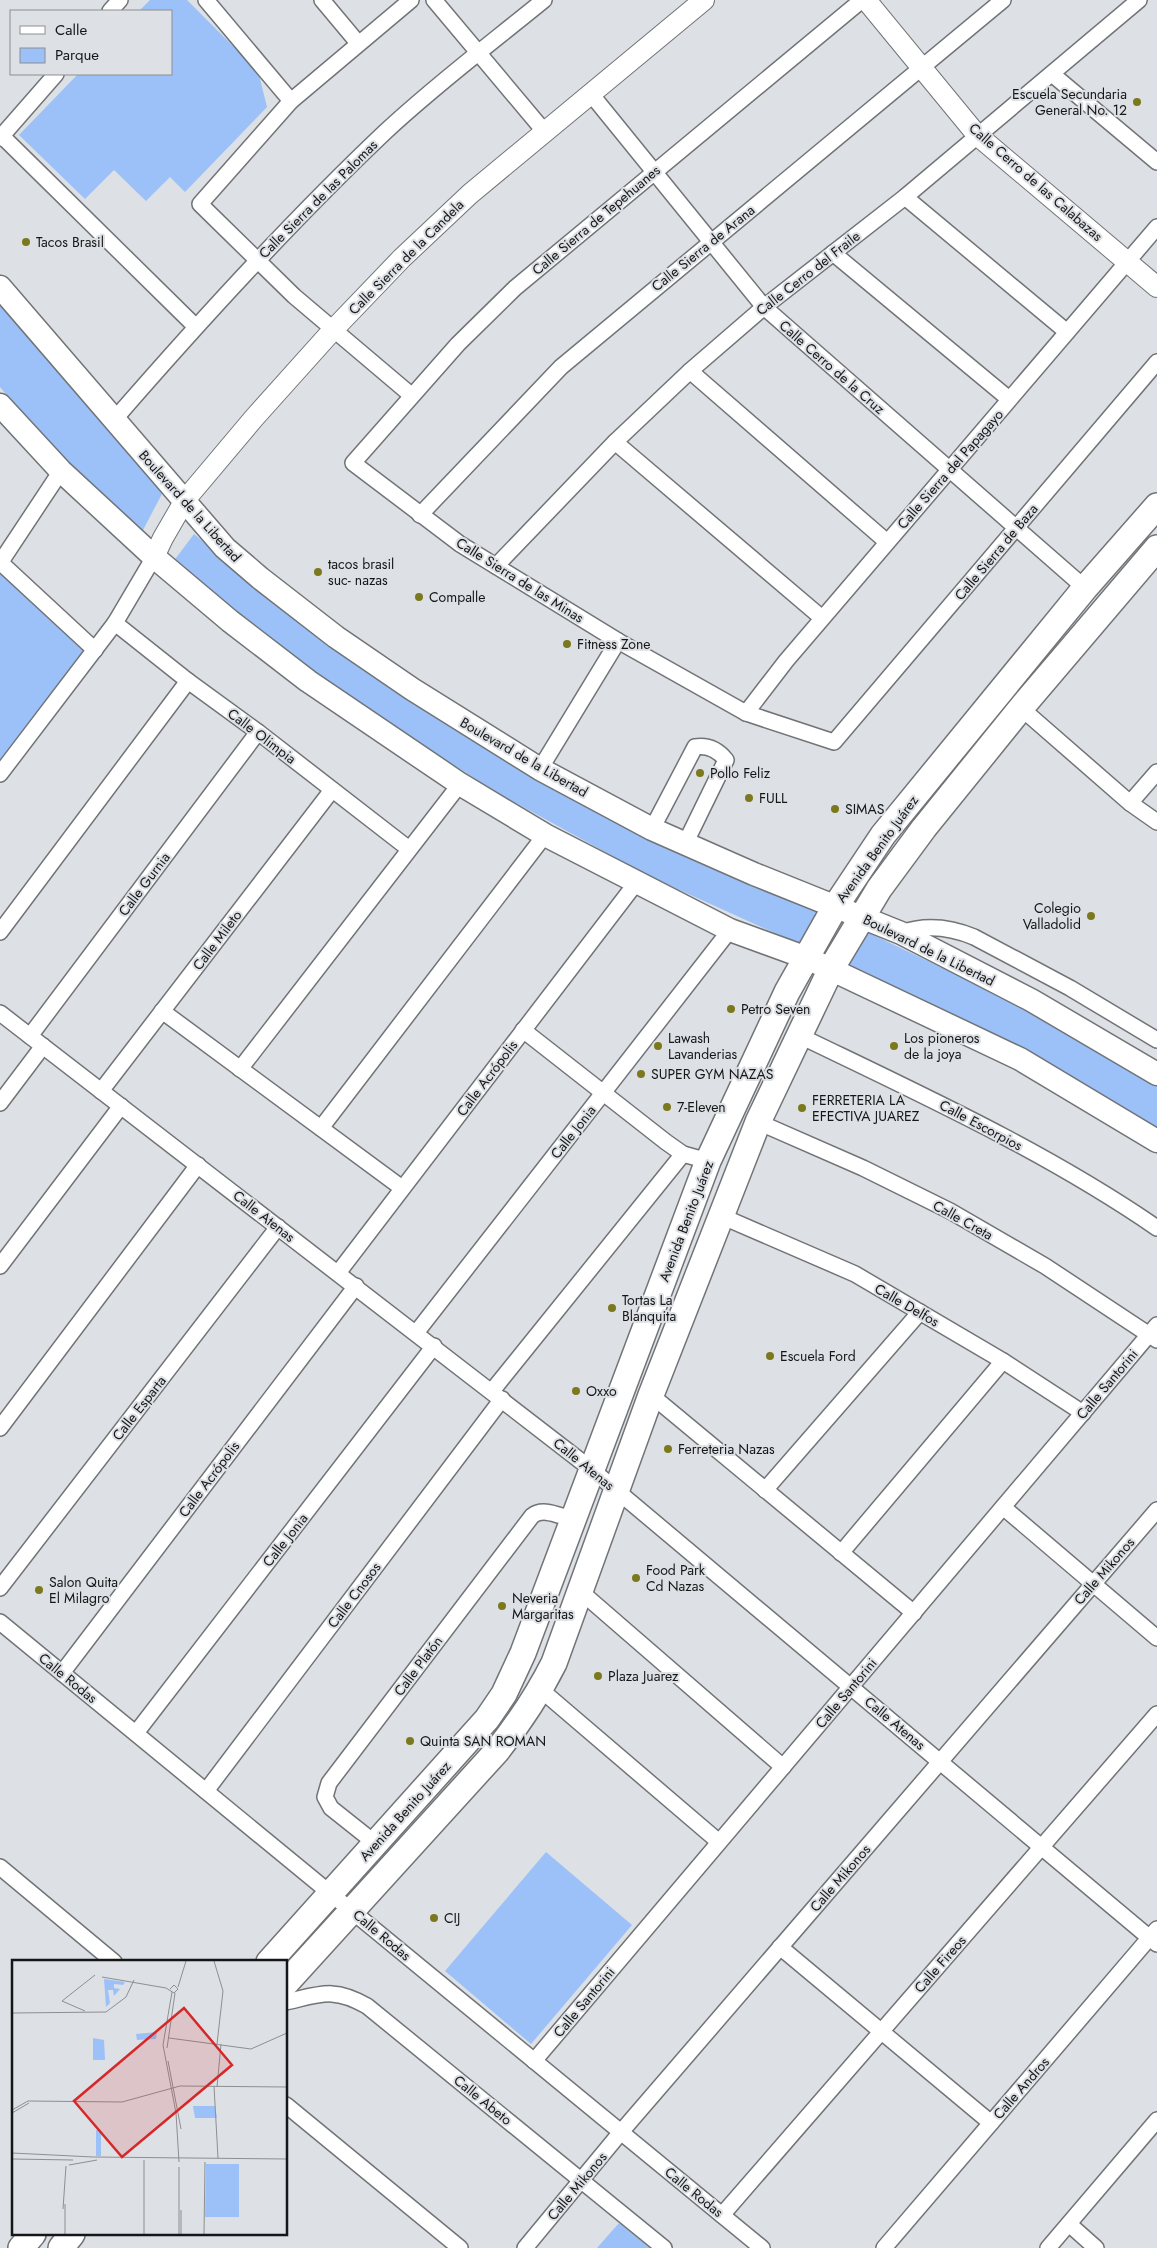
<svg xmlns="http://www.w3.org/2000/svg" width="1157" height="2248" font-family="Jost,sans-serif">
  <style>
    .green { fill: #9bc1f8 }
    .lines { fill: none; stroke-linecap: round; stroke-linejoin: round }
    .minor-casing { stroke: #717477; stroke-width: 18 }
    .tertiary-casing { stroke: #717477; stroke-width: 22 }
    .secondary-casing { stroke: #717477; stroke-width: 25 }
    .primary-casing { stroke: #717477; stroke-width: 28 }
    .minor { stroke: #fff; stroke-width: 15 }
    .tertiary { stroke: #fff; stroke-width: 20 }
    .secondary { stroke: #fff; stroke-width: 22 }
    .primary { stroke: #fff; stroke-width: 25 }
    .poi-dot { fill: #7b781e; stroke: #dde0e4; stroke-width: 2 }
    .labels { text-anchor: middle; dominant-baseline: central; stroke-width: 4; stroke-linejoin: round; paint-order: stroke }
    .poi-label { font-size: 14px; fill: #151617; stroke: #dde0e4; text-anchor: start }
    .street-label { font-size: 14px; fill: #151617; stroke: #dde0e4 }
    .inset-road { fill: none; stroke: #8d8f92; stroke-width: 1 }
    .view { fill: #d62828; fill-opacity: 0.15; stroke: #d62828; stroke-width: 2.5 }
    .inset-edge { fill: none; stroke: #151617; stroke-width: 2.5 }
  </style>
  <rect width="100%" height="100%" fill="#dde0e4"/>
  <!-- green -->
  <g class="green">
    <path d="M 150,0 L 187,0 L 258,71 L 267,107 L 185,192 L 170,177 L 146,201 L 114,170 L 85,199 L 19,135 L 78,74 L 171,74 L 171,11 L 139,11 Z"/>
    <path d="M 0,298 L 164,490 L 142,532 C 90,489 44,438 0,387 Z"/>
    <path d="M 194,534 L 287,612 L 622,825 L 735,878 L 820,913 L 801,945 L 651,877 L 494,791 L 264,641 L 173,562 Z"/>
    <path d="M 0,571 L 85,648 L 0,761 Z"/>
    <path d="M 867,932 L 997,994 L 1157,1081 L 1157,1132 L 846,966 Z"/>
    <path d="M 546,1852 L 632,1925 L 531,2044 L 445,1971 Z"/>
    <path d="M 619,2223 L 650,2248 L 597,2248 Z"/>
  </g>
  <g class="lines">
    <!-- minor casing -->
    <g class="minor-casing">
      <g id="minor">
        <path d="M 206,0 L 291,101"/>
        <path d="M 322,0 L 358,43"/>
        <path d="M 411,0 L 291,101 L 200,204 L 294,296 L 411,395"/>
        <path d="M 434,0 L 544,131"/>
        <path d="M 862,0 L 515,288 L 458,344 L 353,463 L 460,544 L 618,641 L 746,713 L 834,742 L 1157,362"/>
        <path d="M 110,11 L 120,0"/>
        <path d="M 1052,74 L 1157,162"/>
        <path d="M 591,94 L 764,307 L 1085,588"/>
        <path d="M 2,136 L 195,326"/>
        <path d="M 0,138 L 56,74"/>
        <path d="M 905,197 L 1067,332"/>
        <path d="M 833,253 L 1009,399"/>
        <path d="M 690,371 L 887,542"/>
        <path d="M 114,420 C 200,321 288,224 384,133 C 434,86 490,44 544,0"/>
        <path d="M 615,442 L 822,618"/>
        <path d="M 420,515 L 561,367 L 1003,0"/>
        <path d="M 0,562 L 95,650"/>
        <path d="M 0,563 L 61,471"/>
        <path d="M 496,566 L 615,442 L 690,371 L 764,307 L 905,197 L 1139,0"/>
        <path d="M 115,623 L 188,681 L 258,732 L 409,849"/>
        <path d="M 1021,708 L 1130,803 L 1157,822"/>
        <path d="M 746,713 L 786,661 L 1157,227"/>
        <path d="M 540,769 L 618,641"/>
        <path d="M 0,774 L 115,623 L 154,557"/>
        <path d="M 1130,803 L 1157,772"/>
        <path d="M 652,829 L 695,747 C 708,745 718,750 726,760 L 685,844"/>
        <path d="M 0,932 L 188,681"/>
        <path d="M 901,933 C 926,924 950,927 974,937 L 1070,988 L 1157,1040"/>
        <path d="M 162,1011 L 402,1188"/>
        <path d="M 0,1013 L 591,1469 L 1157,1944"/>
        <path d="M 523,1030 L 666,1142 L 683,1154 L 708,1161"/>
        <path d="M 798,1035 C 920,1094 1045,1151 1157,1228"/>
        <path d="M 30,1036 L 258,732"/>
        <path d="M 240,1069 L 460,784"/>
        <path d="M 101,1091 L 332,790"/>
        <path d="M 0,1103 L 43,1046"/>
        <path d="M 758,1122 L 863,1168 L 950,1211 L 1045,1266 L 1157,1340"/>
        <path d="M 321,1128 L 545,835"/>
        <path d="M 721,1216 L 855,1274 L 1003,1361 L 1083,1413"/>
        <path d="M 0,1266 L 121,1106"/>
        <path d="M 338,1273 L 636,883"/>
        <path d="M 416,1333 L 730,930"/>
        <path d="M 492,1391 L 683,1154"/>
        <path d="M 651,1395 L 914,1613"/>
        <path d="M 0,1428 L 198,1165"/>
        <path d="M 765,1490 L 920,1312"/>
        <path d="M 1003,1507 L 1157,1638"/>
        <path d="M 841,1553 L 1003,1361"/>
        <path d="M 0,1588 L 278,1227"/>
        <path d="M 580,1591 L 783,1767"/>
        <path d="M 0,1622 L 762,2248"/>
        <path d="M 62,1673 L 356,1286"/>
        <path d="M 540,1689 L 719,1842"/>
        <path d="M 136,1733 L 434,1346"/>
        <path d="M 206,1791 L 502,1399"/>
        <path d="M 375,1843 L 331,1808 L 325,1797 L 329,1783 L 532,1516 C 543,1507 559,1516 572,1519"/>
        <path d="M 0,1867 L 114,1962"/>
        <path d="M 780,1947 L 991,2123"/>
        <path d="M 286,2002 C 321,1994 334,1987 367,2006 L 664,2248"/>
        <path d="M 534,2061 L 1157,1325"/>
        <path d="M 286,2105 L 460,2248"/>
        <path d="M 722,2215 L 1157,1714"/>
        <path d="M 1069,2224 L 1096,2248"/>
        <path d="M 525,2248 L 621,2132 L 1157,1510"/>
        <path d="M 884,2248 L 1157,1929"/>
        <path d="M 1048,2248 L 1157,2120"/>
      </g>
    </g>
    <!-- tertiary casing -->
    <g class="tertiary-casing">
      <g id="tertiary">
        <path d="M 866,0 L 977,135 L 1157,287"/>
        <path d="M 154,557 L 163,538 L 185,500 L 254,418 L 332,331 L 402,258 L 470,194 L 704,0"/>
      </g>
    </g>
    <!-- secondary casing -->
    <g class="secondary-casing">
      <g id="secondary">
        <path d="M 0,287 L 225,548 L 260,578 L 336,637 L 412,689 L 540,769 L 652,829 L 754,874 L 901,933 L 1031,1000 L 1157,1074"/>
        <path d="M 0,405 L 61,471 L 154,557 L 230,621 L 308,681 L 460,784 L 545,835 L 730,930 L 807,958 L 1020,1059 L 1157,1141"/>
      </g>
    </g>
    <!-- primary casing -->
    <g class="primary-casing">
      <g id="primary">
        <path d="M 269,1962 L 487,1719 L 504,1694 L 523,1653 L 708,1161 L 787,992 L 835,907 L 883,835 L 1085,588 L 1157,506"/>
        <path d="M 286,1983 L 497,1751 C 519,1723 538,1695 554,1663 L 651,1395 L 758,1122 L 831,969 L 879,889 L 924,828 L 1021,708 L 1157,548"/>
        <path d="M 21,2248 L 33,2234"/>
        <path d="M 61,2248 L 72,2234"/>
      </g>
    </g>
    <!-- minor -->
    <use href="#minor" class="minor"/>
    <!-- tertiary -->
    <use href="#tertiary" class="tertiary"/>
    <!-- secondary -->
    <use href="#secondary" class="secondary"/>
    <!-- primary -->
    <use href="#primary" class="primary"/>
  </g>
  <!-- markers -->
  <g class="poi-dot">
    <circle cx="1137" cy="102" r="5"/>
    <circle cx="26" cy="242" r="5"/>
    <circle cx="318" cy="572" r="5"/>
    <circle cx="419" cy="597" r="5"/>
    <circle cx="567" cy="644" r="5"/>
    <circle cx="700" cy="773" r="5"/>
    <circle cx="749" cy="798" r="5"/>
    <circle cx="835" cy="809" r="5"/>
    <circle cx="1091" cy="916" r="5"/>
    <circle cx="731" cy="1009" r="5"/>
    <circle cx="658" cy="1046" r="5"/>
    <circle cx="894" cy="1046" r="5"/>
    <circle cx="641" cy="1074" r="5"/>
    <circle cx="667" cy="1107" r="5"/>
    <circle cx="802" cy="1108" r="5"/>
    <circle cx="612" cy="1308" r="5"/>
    <circle cx="770" cy="1356" r="5"/>
    <circle cx="576" cy="1391" r="5"/>
    <circle cx="668" cy="1449" r="5"/>
    <circle cx="636" cy="1578" r="5"/>
    <circle cx="39" cy="1590" r="5"/>
    <circle cx="502" cy="1606" r="5"/>
    <circle cx="598" cy="1676" r="5"/>
    <circle cx="410" cy="1741" r="5"/>
    <circle cx="434" cy="1918" r="5"/>
  </g>
  <g class="labels">
    <!-- poi labels -->
    <g class="poi-label">
      <text x="1127" y="94" text-anchor="end">Escuela Secundaria<tspan x="1127" dy="16">General No. 12</tspan></text>
      <text x="36" y="242">Tacos Brasil</text>
      <text x="328" y="564">tacos brasil<tspan x="328" dy="16">suc- nazas</tspan></text>
      <text x="429" y="597">Compalle</text>
      <text x="577" y="644">Fitness Zone</text>
      <text x="710" y="773">Pollo Feliz</text>
      <text x="759" y="798">FULL</text>
      <text x="845" y="809">SIMAS</text>
      <text x="1081" y="908" text-anchor="end">Colegio<tspan x="1081" dy="16">Valladolid</tspan></text>
      <text x="741" y="1009">Petro Seven</text>
      <text x="668" y="1038">Lawash<tspan x="668" dy="16">Lavanderias</tspan></text>
      <text x="904" y="1038">Los pioneros<tspan x="904" dy="16">de la joya</tspan></text>
      <text x="651" y="1074">SUPER GYM NAZAS</text>
      <text x="812" y="1100">FERRETERIA LA<tspan x="812" dy="16">EFECTIVA JUAREZ</tspan></text>
      <text x="677" y="1107">7-Eleven</text>
      <text x="622" y="1300">Tortas La<tspan x="622" dy="16">Blanquita</tspan></text>
      <text x="780" y="1356">Escuela Ford</text>
      <text x="586" y="1391">Oxxo</text>
      <text x="678" y="1449">Ferreteria Nazas</text>
      <text x="646" y="1570">Food Park<tspan x="646" dy="16">Cd Nazas</tspan></text>
      <text x="49" y="1582">Salon Quita<tspan x="49" dy="16">El Milagro</tspan></text>
      <text x="512" y="1598">Neveria<tspan x="512" dy="16">Margaritas</tspan></text>
      <text x="608" y="1676">Plaza Juarez</text>
      <text x="420" y="1741">Quinta SAN ROMAN</text>
      <text x="444" y="1918">CIJ</text>
    </g>
    <!-- street labels -->
    <g class="street-label">
      <text transform="translate(1036 182) rotate(41)">Calle Cerro de las Calabazas</text>
      <text transform="translate(318 199) rotate(-45)">Calle Sierra de las Palomas</text>
      <text transform="translate(596 220) rotate(-40)">Calle Sierra de Tepehuanes</text>
      <text transform="translate(703 248) rotate(-39)">Calle Sierra de Arana</text>
      <text transform="translate(406 257) rotate(-45)">Calle Sierra de la Candela</text>
      <text transform="translate(808 273) rotate(-38)">Calle Cerro del Fraile</text>
      <text transform="translate(832 367) rotate(41)">Calle Cerro de la Cruz</text>
      <text transform="translate(950 469) rotate(-49)">Calle Sierra del Papagayo</text>
      <text transform="translate(190 506) rotate(48)">Boulevard de la Libertad</text>
      <text transform="translate(996 552) rotate(-50)">Calle Sierra de Baza</text>
      <text transform="translate(520 580) rotate(32)">Calle Sierra de las Minas</text>
      <text transform="translate(262 736) rotate(37)">Calle Olimpia</text>
      <text transform="translate(524 757) rotate(30)">Boulevard de la Libertad</text>
      <text transform="translate(877 849) rotate(-54)">Avenida Benito Juárez</text>
      <text transform="translate(144 884) rotate(-53)">Calle Gurnia</text>
      <text transform="translate(217 940) rotate(-53)">Calle Mileto</text>
      <text transform="translate(929 950) rotate(26)">Boulevard de la Libertad</text>
      <text transform="translate(487 1078) rotate(-53)">Calle Acrópolis</text>
      <text transform="translate(981 1125) rotate(28)">Calle Escorpios</text>
      <text transform="translate(573 1132) rotate(-52)">Calle Jonia</text>
      <text transform="translate(264 1216) rotate(38)">Calle Atenas</text>
      <text transform="translate(963 1220) rotate(29)">Calle Creta</text>
      <text transform="translate(686 1221) rotate(-69)">Avenida Benito Juárez</text>
      <text transform="translate(907 1305) rotate(30)">Calle Delfos</text>
      <text transform="translate(1107 1384) rotate(-50)">Calle Santorini</text>
      <text transform="translate(139 1408) rotate(-52)">Calle Esparta</text>
      <text transform="translate(584 1464) rotate(39)">Calle Atenas</text>
      <text transform="translate(209 1479) rotate(-53)">Calle Acrópolis</text>
      <text transform="translate(285 1540) rotate(-52)">Calle Jonia</text>
      <text transform="translate(1104 1571) rotate(-49)">Calle Mikonos</text>
      <text transform="translate(354 1595) rotate(-53)">Calle Cnosos</text>
      <text transform="translate(418 1666) rotate(-53)">Calle Platón</text>
      <text transform="translate(68 1678) rotate(39)">Calle Rodas</text>
      <text transform="translate(846 1693) rotate(-50)">Calle Santorini</text>
      <text transform="translate(895 1723) rotate(40)">Calle Atenas</text>
      <text transform="translate(405 1811) rotate(-48)">Avenida Benito Juárez</text>
      <text transform="translate(840 1878) rotate(-49)">Calle Mikonos</text>
      <text transform="translate(382 1935) rotate(40)">Calle Rodas</text>
      <text transform="translate(940 1964) rotate(-49)">Calle Fireos</text>
      <text transform="translate(584 2002) rotate(-50)">Calle Santorini</text>
      <text transform="translate(1021 2088) rotate(-49)">Calle Andros</text>
      <text transform="translate(483 2100) rotate(39)">Calle Abeto</text>
      <text transform="translate(577 2186) rotate(-50)">Calle Mikonos</text>
      <text transform="translate(694 2192) rotate(39)">Calle Rodas</text>
    </g>
  </g>
  <!-- overview -->
  <g transform="translate(12 1960)">
    <rect width="275" height="275" fill="#dde0e4"/>
    <path d="M 92,19 L 113,22 L 111,25 L 102,24 L 102,28 L 108,29 L 102,36 L 101,30 L 96,30 L 98,43 L 94,47 ZM 145,72 L 144,79 L 125,80 L 124,74 ZM 81,78 L 92,80 L 93,100 L 81,100 ZM 181,146 L 203,146 L 205,158 L 183,158 ZM 84,170 L 89,170 L 89,196 L 84,196 ZM 194,204 L 227,204 L 227,257 L 193,257 Z" fill="#9bc1f8"/>
    <path class="inset-road" d="M 202,1 L 211,31 L 205,84M 90,17 L 154,28 L 162,33 L 166,29 L 162,25 L 158,29M 166,27 L 174,1M 160,32 L 151,85 L 164,153 L 167,202M 73,51 L 50,41 L 83,15M 0,53 L 94,52 L 114,37 L 122,20M 157,78 L 239,89 L 275,73M 155,88 L 163,33M 156,101 L 169,169M 202,126 L 206,198M 205,127 L 209,84M 0,150 L 16,141 L 110,142 L 168,126 L 275,127M 0,153 L 17,143M 0,193 L 81,197 L 275,199M 0,199 L 61,200M 57,205 L 85,200M 167,207 L 167,274M 51,249 L 54,206M 53,274 L 53,244M 132,274 L 132,200M 169,274 L 169,250M 192,274 L 193,202"/>
    <path class="view" d="M 172,48 L 220,105 L 110,197 L 62,141 Z"/>
    <rect width="275" height="275" class="inset-edge"/>
  </g>
  <!-- legend -->
  <rect x="10" y="10" width="162" height="65" fill="#dde0e4" stroke="#8d8f92"/>
  <rect x="20" y="26" width="25" height="8" fill="#ffffff" stroke="#8d8f92"/>
  <text x="55" y="35" font-size="15" fill="#151617">Calle</text>
  <rect x="20" y="48" width="25" height="15" fill="#9bc1f8" stroke="#8d8f92"/>
  <text x="55" y="60" font-size="15" fill="#151617">Parque</text>
</svg>
